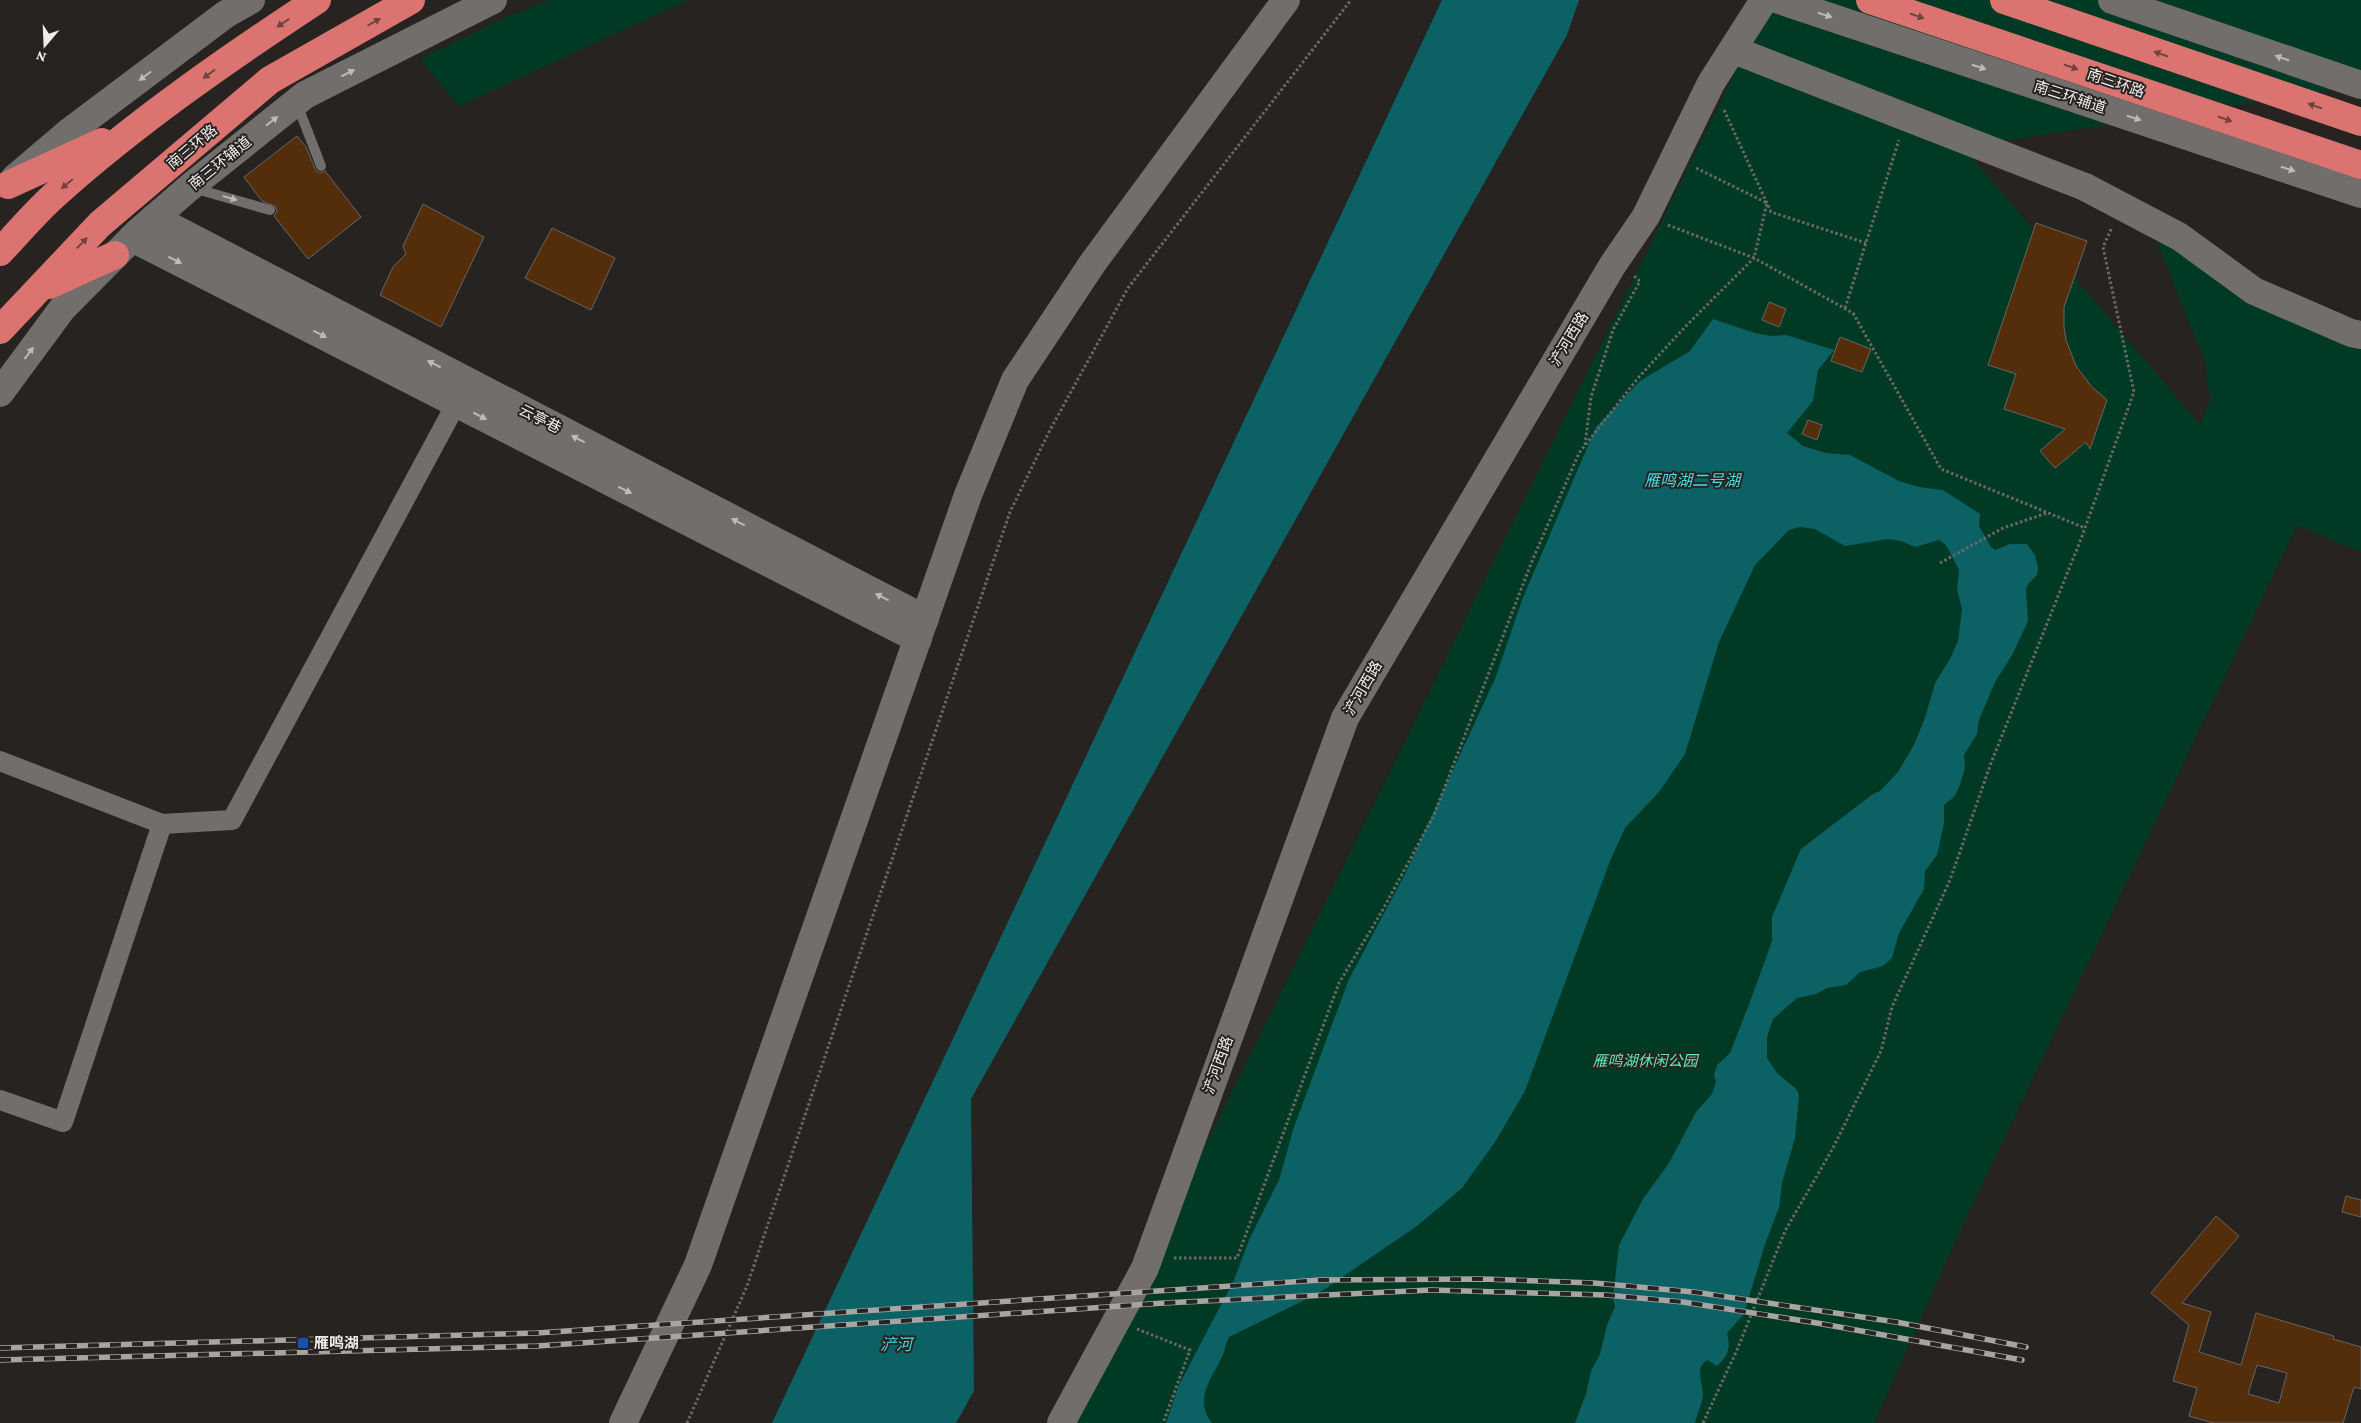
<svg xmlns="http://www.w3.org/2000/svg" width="2361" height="1423" font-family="'Crimson Pro','Noto Sans SC',serif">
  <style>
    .green { fill: #003a25 }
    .water { fill: #0b6164 }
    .building { fill: #542e0a; stroke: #686562; fill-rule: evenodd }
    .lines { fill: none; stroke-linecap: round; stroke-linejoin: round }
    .path { stroke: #6b6866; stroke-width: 3; stroke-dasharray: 2.5 2.5; stroke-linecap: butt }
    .lane { stroke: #716e6b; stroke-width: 10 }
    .street { stroke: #716e6b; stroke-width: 20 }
    .secondary { stroke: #716e6b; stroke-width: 28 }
    .highway { stroke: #db7370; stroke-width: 28 }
    .rail-casing { stroke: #a7a5a3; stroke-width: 5.5 }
    .rail { stroke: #262321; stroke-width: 4; stroke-dasharray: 11; stroke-linecap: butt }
    .oneway { fill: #bdbbb8 }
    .oneway2 { fill: #6e4341 }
    .transit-dot { fill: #1a4fb4; stroke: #262321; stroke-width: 2 }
    .labels { text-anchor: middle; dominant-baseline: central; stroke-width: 4; stroke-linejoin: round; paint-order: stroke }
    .street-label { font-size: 15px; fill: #f0eeec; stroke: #262321 }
    .park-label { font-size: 15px; font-style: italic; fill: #5dedb0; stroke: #262321 }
    .poi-label { font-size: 15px; font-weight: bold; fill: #f0eeec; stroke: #262321; text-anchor: start }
    .water-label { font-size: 16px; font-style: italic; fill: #48dbe1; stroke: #262321 }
  </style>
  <rect width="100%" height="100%" fill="#262321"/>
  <!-- green -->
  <g class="green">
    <path d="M 549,0 L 688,0 L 459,106 L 420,59 L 502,19 Z"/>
    <path d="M 1771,0 L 2361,0 L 2361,86 L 1963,147 L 2200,425 L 2210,400 L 2205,362 L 2155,237 L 2354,348 L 2361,349 L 2361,552 L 2297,525 L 1959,1233 L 1874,1423 L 1062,1423 L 1145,1268 Z"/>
  </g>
  <!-- water -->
  <g class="water">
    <path d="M 1442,0 L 1579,0 L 1567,35 L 971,1099 L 974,1391 L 956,1423 L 772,1423 Z"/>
    <path d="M 1713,319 L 1755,333 L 1772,336 L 1786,335 L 1834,350 L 1818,370 L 1813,401 L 1787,433 L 1803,446 L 1826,453 L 1850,455 L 1899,481 L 1919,487 L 1943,490 L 1980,514 L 1979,526 L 1991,547 L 1995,550 L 2010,544 L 2027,544 L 2035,555 L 2038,568 L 2037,575 L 2028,584 L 2026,590 L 2028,621 L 2012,655 L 1995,682 L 1979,720 L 1977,734 L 1964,755 L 1965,767 L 1960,785 L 1954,797 L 1944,805 L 1944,823 L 1937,855 L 1925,871 L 1924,889 L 1899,933 L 1892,958 L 1883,966 L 1860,972 L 1846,985 L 1827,988 L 1816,994 L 1797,998 L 1773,1019 L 1767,1037 L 1767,1058 L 1777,1073 L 1796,1089 L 1799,1095 L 1795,1138 L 1782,1183 L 1779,1208 L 1765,1244 L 1744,1314 L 1727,1333 C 1731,1349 1728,1356 1717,1366 L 1707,1360 C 1694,1369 1703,1382 1703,1395 C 1702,1404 1697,1414 1695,1423 L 1575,1423 L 1586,1394 L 1591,1371 L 1600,1354 L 1607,1325 L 1615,1307 L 1613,1297 L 1619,1245 L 1643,1199 L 1669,1163 L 1696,1112 L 1712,1094 L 1716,1082 L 1714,1075 L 1717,1065 L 1730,1053 L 1751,999 L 1772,941 L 1772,917 L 1801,849 L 1873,794 L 1880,791 L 1898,772 L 1914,745 L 1925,718 L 1935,683 L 1950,659 L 1958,641 L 1962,609 L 1957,590 L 1959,570 L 1946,545 L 1939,540 L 1915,547 L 1901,541 L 1888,539 L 1845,546 L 1815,529 L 1800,527 L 1789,530 L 1755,565 L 1719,642 L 1685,754 L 1659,792 L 1625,828 L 1610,861 L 1525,1091 L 1495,1142 L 1462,1188 L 1417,1226 L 1319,1293 L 1229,1337 C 1225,1344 1225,1352 1221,1359 C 1210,1380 1194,1401 1212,1423 L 1166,1423 L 1179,1385 L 1234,1280 L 1249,1240 L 1279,1180 L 1294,1127 L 1349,979 L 1404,876 L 1495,679 L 1522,600 L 1596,427 L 1640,381 L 1690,351 Z"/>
  </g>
  <!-- building -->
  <g class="building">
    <path d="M 297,136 L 306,147 L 316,171 L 320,173 L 325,171 L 361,217 L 308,259 L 274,216 L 277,211 L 275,206 L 262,201 L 244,177 Z"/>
    <path d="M 423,204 L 484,237 L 441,327 L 380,295 L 393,267 L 406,254 L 403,246 Z"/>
    <path d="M 2036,223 L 2087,241 L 2064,307 L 2064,327 L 2066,340 L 2076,366 L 2091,386 L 2107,400 L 2090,449 L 2086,442 L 2055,468 L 2040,451 L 2065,429 L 2004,409 L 2016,374 L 1988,365 Z"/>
    <path d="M 552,228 L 615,258 L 591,310 L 525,278 Z"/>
    <path d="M 1769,302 L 1786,309 L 1779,327 L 1762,320 Z"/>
    <path d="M 1840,337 L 1871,349 L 1862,372 L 1831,361 Z"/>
    <path d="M 1808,420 L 1822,425 L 1817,440 L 1802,434 Z"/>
    <path d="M 2346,1196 L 2361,1200 L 2361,1217 L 2342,1212 Z"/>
    <path d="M 2216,1216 L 2239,1236 L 2182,1303 L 2211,1312 L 2199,1352 L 2241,1365 L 2256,1313 L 2334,1336 L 2333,1339 L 2361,1347 L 2361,1389 L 2354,1387 L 2343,1423 L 2213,1423 L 2189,1416 L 2197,1388 L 2173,1381 L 2189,1325 L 2151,1293 ZM 2257,1365 L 2287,1373 L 2279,1403 L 2248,1394 Z"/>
  </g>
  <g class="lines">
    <!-- path -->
    <g class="path">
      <path d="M 1724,110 L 1771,212 L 1866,243"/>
      <path d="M 1668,225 L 1754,258 L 1767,203 L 1696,168"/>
      <path d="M 1845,308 L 1899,140"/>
      <path d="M 1585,445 L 1591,397 L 1613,330 L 1640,281 L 1633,275"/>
      <path d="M 1940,563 L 2003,528 L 2047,513"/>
      <path d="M 1174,1258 L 1237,1258 L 1339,983 L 1381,913 L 1434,815 L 1532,561 L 1579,453 L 1638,378 L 1684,328 L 1754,258 L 1853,313 L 1941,469 L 2085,528"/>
      <path d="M 1137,1329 L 1190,1350 L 1163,1423"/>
      <path d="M 687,1423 L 747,1286 L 1010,512 L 1050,430 L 1128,288 L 1351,0"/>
      <path d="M 1703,1423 L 1737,1350 L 1785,1231 L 1833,1148 L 1881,1051 L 1892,1007 L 1950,880 L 1991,763 L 2081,539 L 2134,392 L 2103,247 L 2112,227"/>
    </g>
    <!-- lane -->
    <g class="lane">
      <path d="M 297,104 L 321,166"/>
      <path d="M 193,188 L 270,210"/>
    </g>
    <!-- street -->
    <g class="street">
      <path d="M 0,761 L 162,824 L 232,820 L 456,404"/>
      <path d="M 0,1100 L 63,1122 L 162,824"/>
    </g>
    <!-- secondary -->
    <g class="secondary">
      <path d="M 1779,0 L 2361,194"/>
      <path d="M 2112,0 L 2361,85"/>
      <path d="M 1734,50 L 2085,187 L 2180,237 L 2254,291 L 2351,333 L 2361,335"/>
      <path d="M 15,178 L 69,132 L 226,14 L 251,0"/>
      <path d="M 154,218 L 925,619"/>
      <path d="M 132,238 L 918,639"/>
      <path d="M 0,393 L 62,309 L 138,232 L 190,187 L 305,95 L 493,0"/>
      <path d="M 623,1423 L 698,1265 L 968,495 L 1015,380 L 1092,264 L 1286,0"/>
      <path d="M 1061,1423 L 1145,1268 L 1345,718 L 1612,266 L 1646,216 L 1711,83 L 1764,0"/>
    </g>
    <!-- highway -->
    <g class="highway">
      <path d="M 1870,0 L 2361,165"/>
      <path d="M 2004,0 L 2361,122"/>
      <path d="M 8,185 L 102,142"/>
      <path d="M 0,252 C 19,232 37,210 58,192 C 138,121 227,59 317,0"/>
      <path d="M 49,285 L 115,255"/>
      <path d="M 0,330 L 100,224 L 270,80 L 411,0"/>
    </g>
    <!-- rail casing -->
    <g class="rail-casing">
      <g id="rail">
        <path d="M 0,1348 L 537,1333 L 1320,1280 L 1482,1279 L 1594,1283 L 1694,1292 L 1896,1322 L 2026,1347"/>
        <path d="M 0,1360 L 537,1346 L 1164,1303 L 1431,1290 L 1606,1295 L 1683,1302 L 1817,1323 L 2022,1360"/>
      </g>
    </g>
    <!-- rail -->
    <use href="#rail" class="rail"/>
  </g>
  <!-- one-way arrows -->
  <defs><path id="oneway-solid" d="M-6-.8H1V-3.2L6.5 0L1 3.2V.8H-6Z" transform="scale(1.25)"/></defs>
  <g class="oneway">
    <use href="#oneway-solid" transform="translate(1825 15) rotate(18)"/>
    <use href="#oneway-solid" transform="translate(2282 58) rotate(-161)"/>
    <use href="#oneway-solid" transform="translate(1979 67) rotate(18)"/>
    <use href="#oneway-solid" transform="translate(348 73) rotate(-27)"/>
    <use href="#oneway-solid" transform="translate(145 76) rotate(143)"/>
    <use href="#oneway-solid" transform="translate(2134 118) rotate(18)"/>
    <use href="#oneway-solid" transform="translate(272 121) rotate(-38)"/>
    <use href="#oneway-solid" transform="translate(2288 169) rotate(18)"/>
    <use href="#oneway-solid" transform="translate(230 198) rotate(16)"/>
    <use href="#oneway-solid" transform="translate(175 260) rotate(27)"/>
    <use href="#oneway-solid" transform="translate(320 334) rotate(27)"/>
    <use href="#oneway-solid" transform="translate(29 353) rotate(-54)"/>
    <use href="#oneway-solid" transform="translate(434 364) rotate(-153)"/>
    <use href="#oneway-solid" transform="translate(480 416) rotate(27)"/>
    <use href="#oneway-solid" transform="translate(578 439) rotate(-153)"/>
    <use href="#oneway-solid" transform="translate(625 490) rotate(27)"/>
    <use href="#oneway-solid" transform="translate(738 522) rotate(-153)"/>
    <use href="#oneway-solid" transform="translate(882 597) rotate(-153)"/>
  </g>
  <g class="oneway2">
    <use href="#oneway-solid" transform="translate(1917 16) rotate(19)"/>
    <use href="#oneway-solid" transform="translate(374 22) rotate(-30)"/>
    <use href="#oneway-solid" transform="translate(283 23) rotate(147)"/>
    <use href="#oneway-solid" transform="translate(2161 54) rotate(-161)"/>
    <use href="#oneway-solid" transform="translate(2071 67) rotate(19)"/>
    <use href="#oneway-solid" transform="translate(209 74) rotate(144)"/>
    <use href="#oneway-solid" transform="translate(2315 106) rotate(-161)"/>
    <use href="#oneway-solid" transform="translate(2225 119) rotate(19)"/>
    <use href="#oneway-solid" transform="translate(67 184) rotate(140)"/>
    <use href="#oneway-solid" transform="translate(82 243) rotate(-46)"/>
  </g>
  <!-- markers -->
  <rect class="transit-dot" x="297" y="1337" width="12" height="12" rx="2.5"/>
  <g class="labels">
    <!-- street labels -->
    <g class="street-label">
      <text transform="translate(2116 83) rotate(19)">南三环路</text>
      <text transform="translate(2070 97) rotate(18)">南三环辅道</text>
      <text transform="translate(192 147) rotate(-40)">南三环路</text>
      <text transform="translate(220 163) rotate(-39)">南三环辅道</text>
      <text transform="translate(1569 339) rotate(-59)">浐河西路</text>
      <text transform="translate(540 419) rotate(27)">云亭巷</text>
      <text transform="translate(1363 688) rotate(-60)">浐河西路</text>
      <text transform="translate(1218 1065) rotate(-70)">浐河西路</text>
    </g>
    <!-- park labels -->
    <g class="park-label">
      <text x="1645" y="1061">雁鸣湖休闲公园</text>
    </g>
    <!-- poi labels -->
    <g class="poi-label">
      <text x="314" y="1343">雁鸣湖</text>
    </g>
    <!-- water labels -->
    <g class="water-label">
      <text x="1692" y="480">雁鸣湖二号湖</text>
      <text x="896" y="1344">浐河</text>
    </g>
  </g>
  <!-- north arrow -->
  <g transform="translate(45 45) rotate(199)" stroke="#262321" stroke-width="4" paint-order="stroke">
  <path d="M0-4L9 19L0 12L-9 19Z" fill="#f0eeec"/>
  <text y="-8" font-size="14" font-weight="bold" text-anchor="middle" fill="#f0eeec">N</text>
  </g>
</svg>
